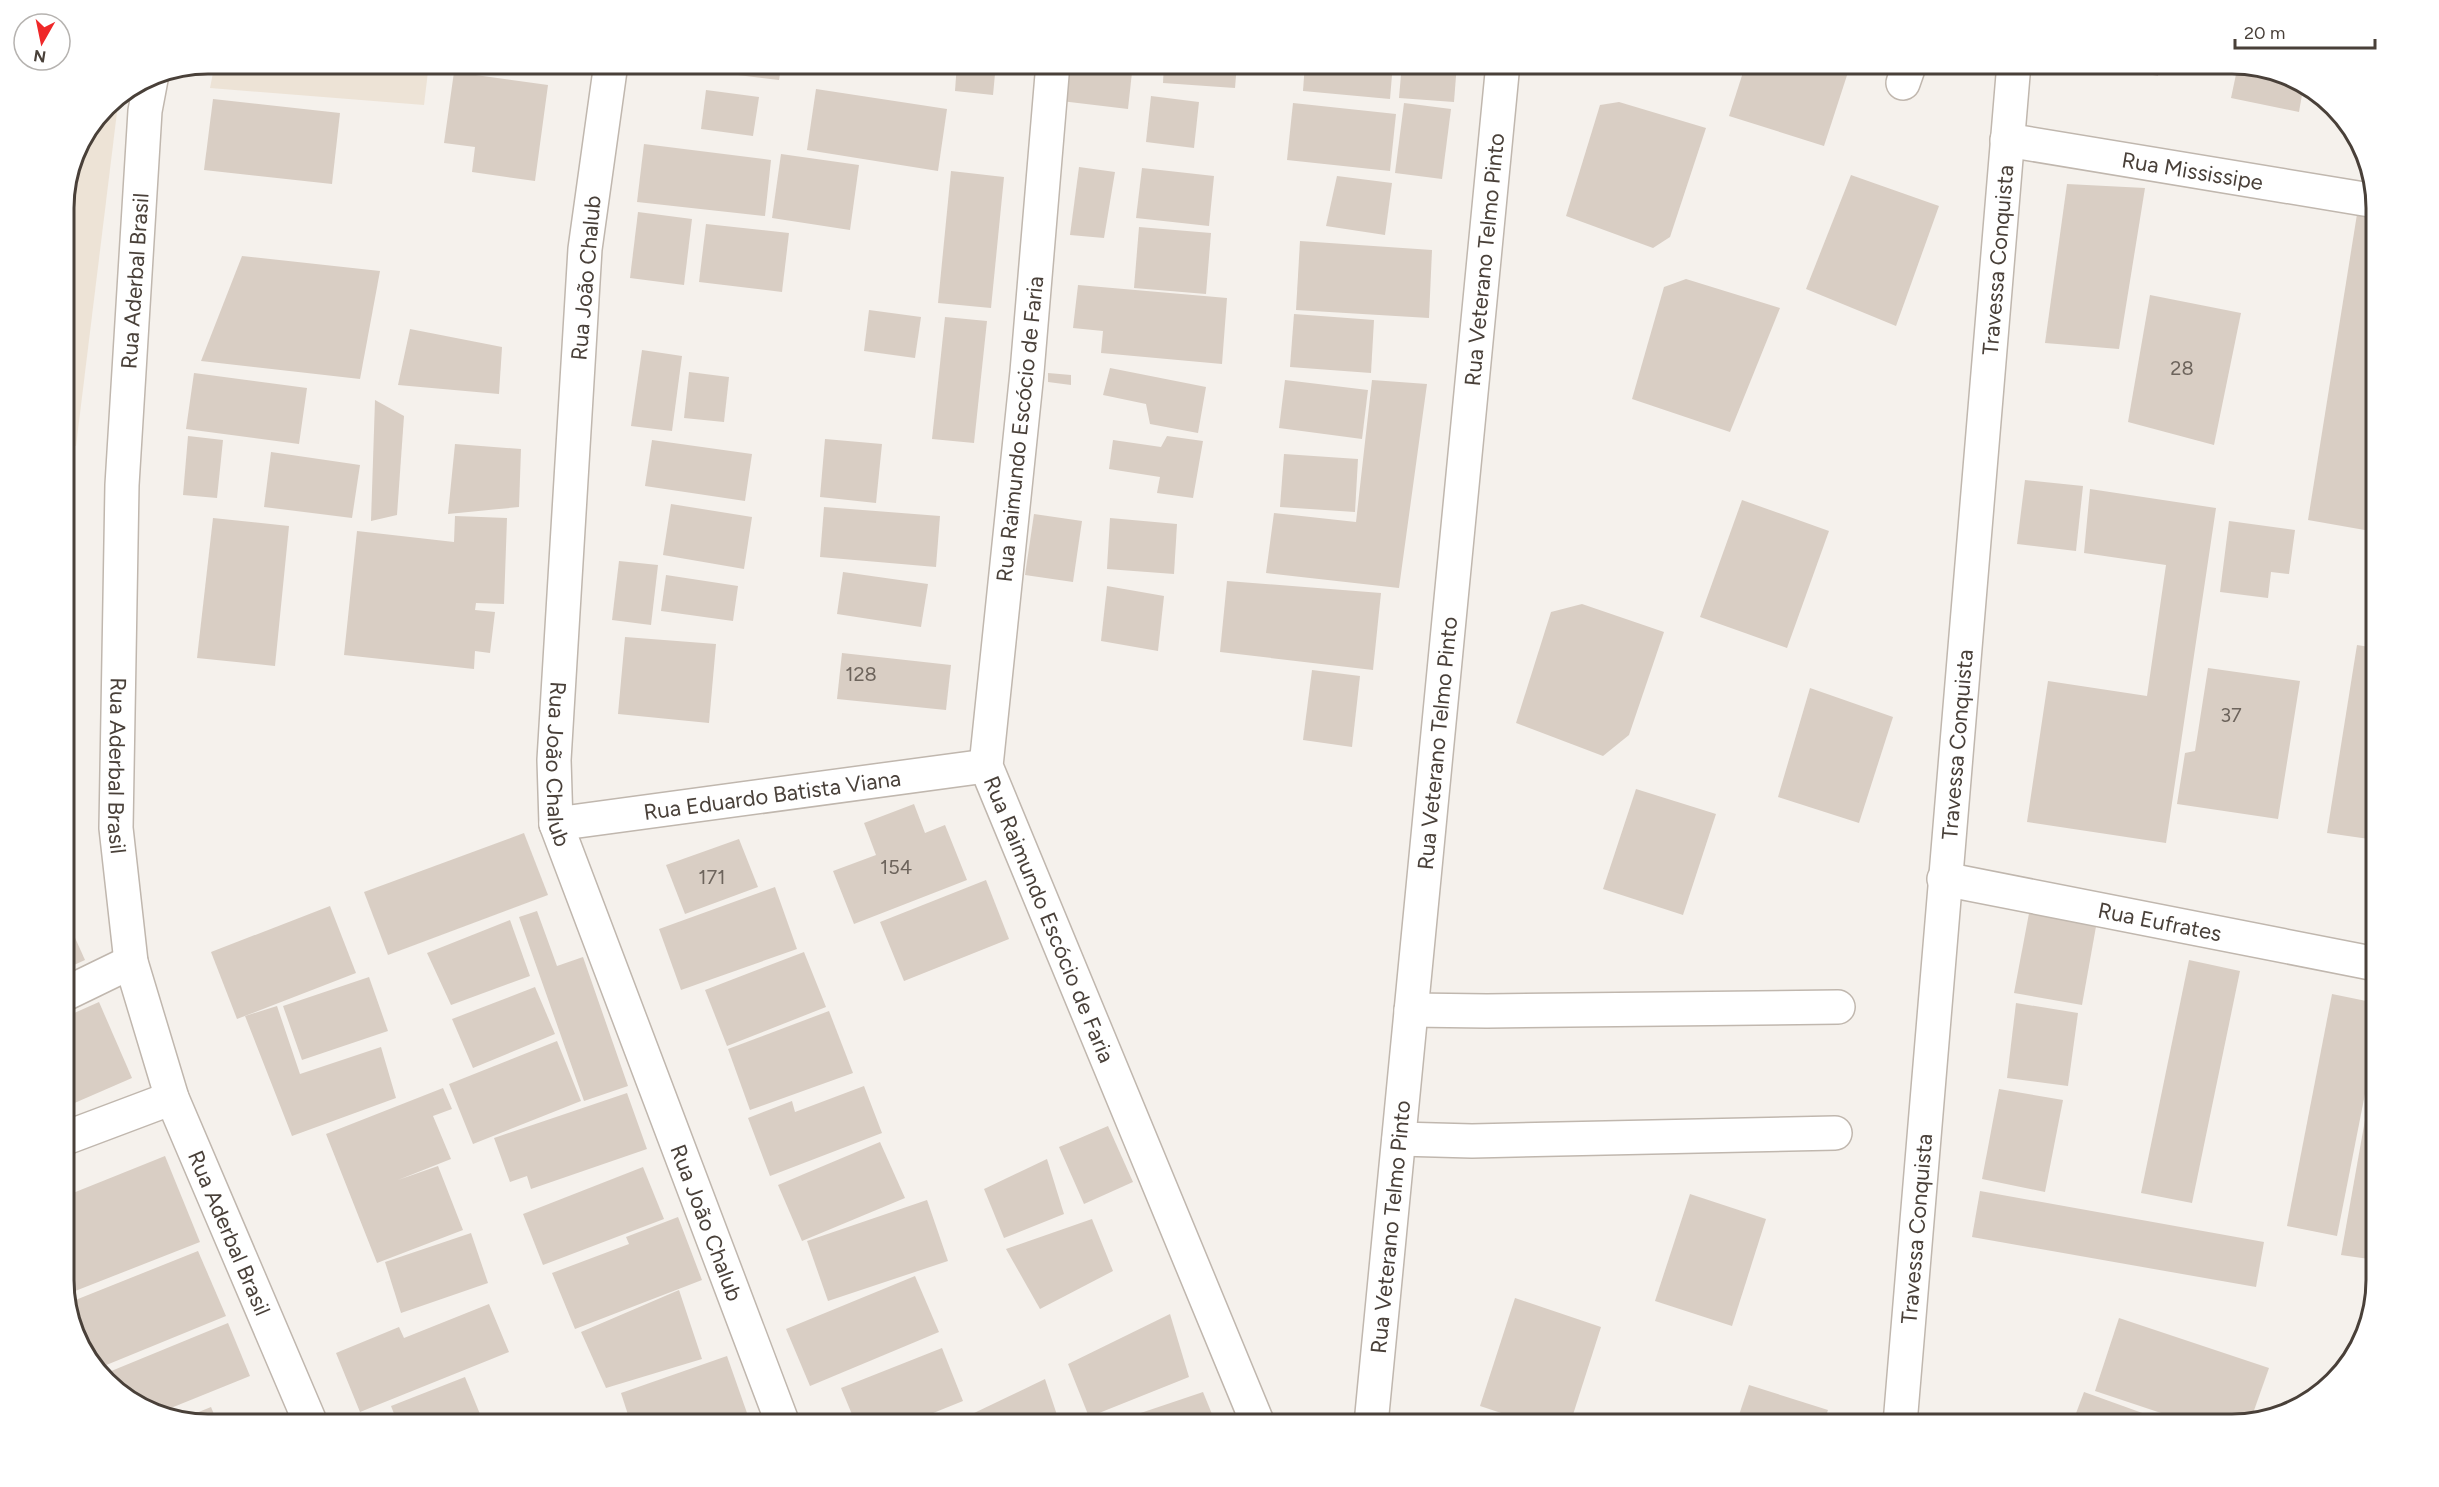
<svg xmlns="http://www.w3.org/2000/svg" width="2439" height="1487" font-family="Figtree,sans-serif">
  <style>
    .education { fill: #ede3d6 }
    .building { fill: #d9cec4 }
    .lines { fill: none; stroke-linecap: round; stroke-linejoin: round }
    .street-casing { stroke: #c0b7ae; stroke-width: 36 }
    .street { stroke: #fff; stroke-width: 33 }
    .labels { text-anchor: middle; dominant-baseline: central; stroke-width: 6; stroke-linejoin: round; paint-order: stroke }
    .number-label { font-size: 20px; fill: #6d645c }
    .street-label { font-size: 22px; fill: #494039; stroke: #fff }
    .rim { fill: none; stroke: #494039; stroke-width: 3 }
  </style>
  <rect width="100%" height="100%" fill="#f5f1ec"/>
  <!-- education -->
  <g class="education">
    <path d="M 215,63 L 429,63 L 424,105 L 210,88 Z"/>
    <path d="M 119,96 L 76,446 L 63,445 L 63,198 L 78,144 L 106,105 Z"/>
  </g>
  <!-- building -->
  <g class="building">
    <path d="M 673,63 L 782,63 L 779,80 L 673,67 Z"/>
    <path d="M 957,63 L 996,63 L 993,95 L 955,91 Z"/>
    <path d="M 1066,63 L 1133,63 L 1128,109 L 1061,101 Z"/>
    <path d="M 1164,63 L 1237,63 L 1235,88 L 1163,83 Z"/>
    <path d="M 1305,63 L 1393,63 L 1390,99 L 1303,91 Z"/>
    <path d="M 1402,63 L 1457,63 L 1454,102 L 1399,98 Z"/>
    <path d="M 1746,63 L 1851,63 L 1824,146 L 1729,116 Z"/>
    <path d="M 2086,63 L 2160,63 L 2158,76 Z"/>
    <path d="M 2238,65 L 2304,83 L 2299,112 L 2231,98 Z"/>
    <path d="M 454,72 L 548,85 L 535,181 L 472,172 L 475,147 L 444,143 Z"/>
    <path d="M 816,89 L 947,109 L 938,171 L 807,150 Z"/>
    <path d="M 706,90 L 759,97 L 753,136 L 701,129 Z"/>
    <path d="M 1151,96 L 1199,102 L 1194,148 L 1146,142 Z"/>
    <path d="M 213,99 L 340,113 L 332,184 L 204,170 Z"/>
    <path d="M 1619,102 L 1706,128 L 1670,237 L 1653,248 L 1566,216 L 1600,105 Z"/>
    <path d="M 1293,103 L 1396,114 L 1390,171 L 1287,160 Z"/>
    <path d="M 1404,103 L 1451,109 L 1442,179 L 1395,173 Z"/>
    <path d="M 644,144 L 771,160 L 765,216 L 637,202 Z"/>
    <path d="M 781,154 L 859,165 L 850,230 L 772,218 Z"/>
    <path d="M 1079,167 L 1115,172 L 1104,238 L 1070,235 Z"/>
    <path d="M 1142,168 L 1214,176 L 1209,226 L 1136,218 Z"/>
    <path d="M 951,171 L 1004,177 L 991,308 L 938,303 Z"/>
    <path d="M 1851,175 L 1939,206 L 1896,326 L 1806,289 Z"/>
    <path d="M 1337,176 L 1392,183 L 1385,235 L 1326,226 Z"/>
    <path d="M 2067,184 L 2145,188 L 2119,349 L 2045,343 Z"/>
    <path d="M 2358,208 L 2376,212 L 2376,532 L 2308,520 Z"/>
    <path d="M 638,212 L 692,219 L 684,285 L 630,278 Z"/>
    <path d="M 706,224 L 789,233 L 782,292 L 699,282 Z"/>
    <path d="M 1139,227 L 1211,233 L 1206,294 L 1134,288 Z"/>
    <path d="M 1300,241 L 1432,250 L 1429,318 L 1296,310 Z"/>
    <path d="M 242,256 L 380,271 L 360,379 L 201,361 Z"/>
    <path d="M 1686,279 L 1780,308 L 1730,432 L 1632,399 L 1664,287 Z"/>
    <path d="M 1078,285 L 1227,298 L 1222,364 L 1101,353 L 1103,331 L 1073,328 Z"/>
    <path d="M 2150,295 L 2241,313 L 2214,445 L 2128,422 Z"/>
    <path d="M 869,310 L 921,317 L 915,358 L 864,351 Z"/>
    <path d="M 1294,314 L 1374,320 L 1371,373 L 1290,367 Z"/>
    <path d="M 945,317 L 987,321 L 974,443 L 932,439 Z"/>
    <path d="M 410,329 L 502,347 L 499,394 L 398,385 Z"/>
    <path d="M 642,350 L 682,356 L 672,431 L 631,426 Z"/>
    <path d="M 1110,368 L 1206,387 L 1198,433 L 1150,424 L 1146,404 L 1103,395 Z"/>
    <path d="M 689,372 L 729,377 L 724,422 L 684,418 Z"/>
    <path d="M 194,373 L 307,388 L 299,444 L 186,429 Z"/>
    <path d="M 1048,373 L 1071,375 L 1071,385 L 1048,382 Z"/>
    <path d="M 1285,380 L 1368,390 L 1362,439 L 1279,428 Z"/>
    <path d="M 1372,380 L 1427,384 L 1399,588 L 1266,573 L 1274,513 L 1356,522 Z"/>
    <path d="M 375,400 L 404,416 L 397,515 L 371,521 Z"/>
    <path d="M 188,436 L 223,440 L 217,498 L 183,495 Z"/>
    <path d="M 1167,436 L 1203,441 L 1193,498 L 1157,493 L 1160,477 L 1109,469 L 1113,440 L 1161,447 Z"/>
    <path d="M 825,439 L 882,444 L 876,503 L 820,497 Z"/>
    <path d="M 652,440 L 752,454 L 745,501 L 645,486 Z"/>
    <path d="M 455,444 L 521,449 L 519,507 L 448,514 Z"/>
    <path d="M 271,452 L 360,465 L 352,518 L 264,507 Z"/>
    <path d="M 1284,454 L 1358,459 L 1355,512 L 1280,507 Z"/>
    <path d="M 2025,480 L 2083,486 L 2076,551 L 2017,544 Z"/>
    <path d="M 2090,489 L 2216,508 L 2166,843 L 2027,822 L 2048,681 L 2147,696 L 2166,565 L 2084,553 Z"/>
    <path d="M 1742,500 L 1829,531 L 1787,648 L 1700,617 Z"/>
    <path d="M 671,504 L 752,517 L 744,569 L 663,555 Z"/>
    <path d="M 824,507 L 940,516 L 936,567 L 820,557 Z"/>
    <path d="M 1034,514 L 1082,521 L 1073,582 L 1025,575 Z"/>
    <path d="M 455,516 L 507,518 L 504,604 L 476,603 L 475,610 L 495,612 L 490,653 L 475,651 L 474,669 L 344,655 L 357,531 L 454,542 Z"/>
    <path d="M 213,518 L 289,526 L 275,666 L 197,658 Z"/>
    <path d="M 1110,518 L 1177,524 L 1174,574 L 1107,569 Z"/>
    <path d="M 2229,521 L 2295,530 L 2289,574 L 2271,572 L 2268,598 L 2220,592 Z"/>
    <path d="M 619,561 L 658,565 L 651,625 L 612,620 Z"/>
    <path d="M 843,572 L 928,584 L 921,627 L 837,614 Z"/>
    <path d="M 666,575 L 738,586 L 733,621 L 661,611 Z"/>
    <path d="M 1227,581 L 1381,593 L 1373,670 L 1220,652 Z"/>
    <path d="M 1107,586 L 1164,596 L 1158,651 L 1101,641 Z"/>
    <path d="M 1582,604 L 1664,632 L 1629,735 L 1603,756 L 1516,723 L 1551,612 Z"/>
    <path d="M 625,637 L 716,644 L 709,723 L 618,714 Z"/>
    <path d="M 2357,645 L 2376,648 L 2376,840 L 2327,833 Z"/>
    <path d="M 842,653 L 951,665 L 946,710 L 837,699 Z"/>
    <path d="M 2208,668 L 2300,681 L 2278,819 L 2177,804 L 2185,753 L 2195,751 Z"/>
    <path d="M 1312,670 L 1360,676 L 1352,747 L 1303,740 Z"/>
    <path d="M 1810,688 L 1893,717 L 1859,823 L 1778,797 Z"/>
    <path d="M 1636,789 L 1716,814 L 1683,915 L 1603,889 Z"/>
    <path d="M 914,804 L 925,833 L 945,825 L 967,880 L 854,924 L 833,871 L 876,855 L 864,823 Z"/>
    <path d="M 524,833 L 548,895 L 388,955 L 364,892 Z"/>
    <path d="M 739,839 L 758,887 L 685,914 L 666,865 Z"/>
    <path d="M 986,880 L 1009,939 L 904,981 L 880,922 Z"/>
    <path d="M 775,887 L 797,949 L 681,990 L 659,929 Z"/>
    <path d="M 330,906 L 356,973 L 237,1019 L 211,952 Z"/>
    <path d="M 2030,908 L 2097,921 L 2082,1005 L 2014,993 Z"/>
    <path d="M 63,911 L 85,960 L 63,970 Z"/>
    <path d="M 537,911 L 557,966 L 583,957 L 628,1086 L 584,1101 L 519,917 Z"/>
    <path d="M 510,920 L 530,976 L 451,1005 L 427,953 Z"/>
    <path d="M 804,952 L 826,1007 L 727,1046 L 705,990 Z"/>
    <path d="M 2189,960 L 2240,971 L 2192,1203 L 2141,1193 Z"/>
    <path d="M 369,977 L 388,1031 L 302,1060 L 283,1006 Z"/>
    <path d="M 535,987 L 555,1034 L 473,1068 L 452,1019 Z"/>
    <path d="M 2332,994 L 2376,1003 L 2376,1038 L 2337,1236 L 2287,1226 Z"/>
    <path d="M 99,1002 L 132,1078 L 63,1108 L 63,1018 Z"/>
    <path d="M 2016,1003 L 2078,1013 L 2068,1086 L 2007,1078 Z"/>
    <path d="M 277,1006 L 300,1074 L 381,1047 L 396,1098 L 292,1136 L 245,1016 Z"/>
    <path d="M 829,1011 L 853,1073 L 750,1110 L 728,1049 Z"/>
    <path d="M 557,1041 L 581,1101 L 473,1144 L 449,1084 Z"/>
    <path d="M 864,1086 L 882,1133 L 770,1176 L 748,1118 L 792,1101 L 795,1112 Z"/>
    <path d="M 443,1088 L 452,1109 L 433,1116 L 451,1159 L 398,1180 L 438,1166 L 463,1230 L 377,1263 L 326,1134 Z"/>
    <path d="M 1999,1089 L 2063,1100 L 2045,1192 L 1982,1179 Z"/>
    <path d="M 627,1093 L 647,1149 L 531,1189 L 527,1176 L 510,1182 L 494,1138 Z"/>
    <path d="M 2368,1103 L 2376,1105 L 2376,1260 L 2341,1255 Z"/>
    <path d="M 1108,1126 L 1133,1182 L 1084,1204 L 1059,1147 Z"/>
    <path d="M 880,1142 L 905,1198 L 802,1241 L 778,1185 Z"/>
    <path d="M 165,1156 L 200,1242 L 65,1295 L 63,1197 Z"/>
    <path d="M 1047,1159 L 1064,1214 L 1004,1238 L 984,1189 Z"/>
    <path d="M 643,1167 L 664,1219 L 543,1265 L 523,1214 Z"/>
    <path d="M 1980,1191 L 2264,1242 L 2256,1287 L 1972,1237 Z"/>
    <path d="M 1690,1194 L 1766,1219 L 1732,1326 L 1655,1301 Z"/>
    <path d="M 927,1200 L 948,1261 L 828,1301 L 807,1241 Z"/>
    <path d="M 678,1217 L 702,1280 L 575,1329 L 552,1273 L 629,1244 L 626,1237 Z"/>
    <path d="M 1092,1219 L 1113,1271 L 1040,1309 L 1006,1249 Z"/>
    <path d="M 471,1233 L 488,1283 L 401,1313 L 385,1262 Z"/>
    <path d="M 198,1251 L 226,1316 L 99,1368 L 83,1352 L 68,1303 Z"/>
    <path d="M 915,1276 L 939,1332 L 810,1386 L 786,1329 Z"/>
    <path d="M 679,1290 L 702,1359 L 606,1388 L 581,1332 Z"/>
    <path d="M 1515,1298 L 1601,1327 L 1570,1424 L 1534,1424 L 1480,1406 Z"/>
    <path d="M 489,1304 L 509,1352 L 360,1412 L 336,1353 L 399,1327 L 404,1338 Z"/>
    <path d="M 1170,1314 L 1189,1377 L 1089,1417 L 1068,1364 Z"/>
    <path d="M 2119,1318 L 2269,1368 L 2251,1419 L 2232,1424 L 2194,1424 L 2095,1391 Z"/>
    <path d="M 228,1323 L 250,1376 L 161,1412 L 135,1404 L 104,1374 Z"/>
    <path d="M 942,1348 L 963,1401 L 906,1424 L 856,1424 L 841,1388 Z"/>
    <path d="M 727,1356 L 747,1413 L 715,1424 L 631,1424 L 621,1393 Z"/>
    <path d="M 465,1377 L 484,1424 L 398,1424 L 391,1406 Z"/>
    <path d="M 1045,1379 L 1060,1424 L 977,1424 L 972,1414 Z"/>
    <path d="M 1749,1385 L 1828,1410 L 1823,1424 L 1736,1424 Z"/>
    <path d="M 1203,1392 L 1216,1424 L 1108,1424 Z"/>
    <path d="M 2084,1392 L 2173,1424 L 2072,1424 Z"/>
    <path d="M 211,1407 L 218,1424 L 207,1424 L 184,1418 Z"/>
  </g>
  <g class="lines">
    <!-- street casing -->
    <g class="street-casing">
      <g id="street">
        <path id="s1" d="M 611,63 L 585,249 L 554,760 L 556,824 L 783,1424"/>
        <path id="s2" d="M 1053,63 L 1027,372 L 986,766 L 1258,1424"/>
        <path id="s3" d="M 152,74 L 145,111 L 122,485 L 116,828 L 131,962 L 172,1098 L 311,1424"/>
        <path d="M 1903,83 L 1910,63"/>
        <path id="s4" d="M 2007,140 L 2376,201"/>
        <path id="s5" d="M 556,824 L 986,766"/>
        <path id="s6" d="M 1944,879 L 2376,964"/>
        <path d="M 63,995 L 131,962"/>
        <path d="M 1411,1010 L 1487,1011 L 1838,1007"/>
        <path d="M 63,1139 L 172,1098"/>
        <path d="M 1399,1139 L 1472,1141 L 1835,1133"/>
        <path id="s7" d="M 1371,1424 L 1503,63"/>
        <path id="s8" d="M 1900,1424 L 2014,63"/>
      </g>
    </g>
    <!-- street -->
    <use href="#street" class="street"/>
  </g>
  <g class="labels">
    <!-- number labels -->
    <g class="number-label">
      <text x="2182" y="368">28</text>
      <text x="861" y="674">128</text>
      <text x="2231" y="715">37</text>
      <text x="896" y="867">154</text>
      <text x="712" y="877">171</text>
    </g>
    <!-- street labels -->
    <g class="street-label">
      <text stroke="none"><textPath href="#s4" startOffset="188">Rua Mississipe</textPath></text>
      <text stroke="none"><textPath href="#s8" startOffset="1168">Travessa Conquista</textPath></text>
      <text stroke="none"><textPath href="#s7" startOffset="1170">Rua Veterano Telmo Pinto</textPath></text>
      <text transform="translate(586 278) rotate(-85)">Rua João Chalub</text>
      <text transform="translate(135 281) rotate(-86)">Rua Aderbal Brasil</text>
      <text transform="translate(1020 429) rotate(-84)">Rua Raimundo Escócio de Faria</text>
      <text stroke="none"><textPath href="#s7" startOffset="684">Rua Veterano Telmo Pinto</textPath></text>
      <text stroke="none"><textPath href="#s8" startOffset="682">Travessa Conquista</textPath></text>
      <text stroke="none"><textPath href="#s1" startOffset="704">Rua João Chalub</textPath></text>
      <text stroke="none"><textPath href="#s3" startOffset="693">Rua Aderbal Brasil</textPath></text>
      <text stroke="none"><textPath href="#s5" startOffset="218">Rua Eduardo Batista Viana</textPath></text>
      <text stroke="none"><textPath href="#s2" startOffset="872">Rua Raimundo Escócio de Faria</textPath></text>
      <text stroke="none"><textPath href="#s6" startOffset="220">Rua Eufrates</textPath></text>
      <text stroke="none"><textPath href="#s1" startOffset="1190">Rua João Chalub</textPath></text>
      <text stroke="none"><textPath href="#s7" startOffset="198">Rua Veterano Telmo Pinto</textPath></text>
      <text stroke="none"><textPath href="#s8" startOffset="196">Travessa Conquista</textPath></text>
      <text stroke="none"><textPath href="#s3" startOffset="1179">Rua Aderbal Brasil</textPath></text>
    </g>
  </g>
  <!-- crop -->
  <path d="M0 0H2439V1487H0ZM208 74H2232A134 134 0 0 1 2366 208V1280A134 134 0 0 1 2232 1414H208A134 134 0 0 1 74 1280V208A134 134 0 0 1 208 74Z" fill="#fff" fill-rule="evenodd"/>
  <path class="rim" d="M208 74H2232A134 134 0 0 1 2366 208V1280A134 134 0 0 1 2232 1414H208A134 134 0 0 1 74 1280V208A134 134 0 0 1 208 74Z"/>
  <!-- north arrow -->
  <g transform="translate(42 42) rotate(189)"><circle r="28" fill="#ffffff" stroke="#b6b3b0" stroke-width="1.5"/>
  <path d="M0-4.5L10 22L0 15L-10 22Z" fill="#ef2829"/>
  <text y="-9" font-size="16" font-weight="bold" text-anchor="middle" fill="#494039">N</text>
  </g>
  <!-- scale -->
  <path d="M2235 39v9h140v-9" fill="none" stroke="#494039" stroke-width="3"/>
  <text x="2244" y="39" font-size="18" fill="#494039" stroke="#ffffff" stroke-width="4.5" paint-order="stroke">20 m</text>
</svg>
